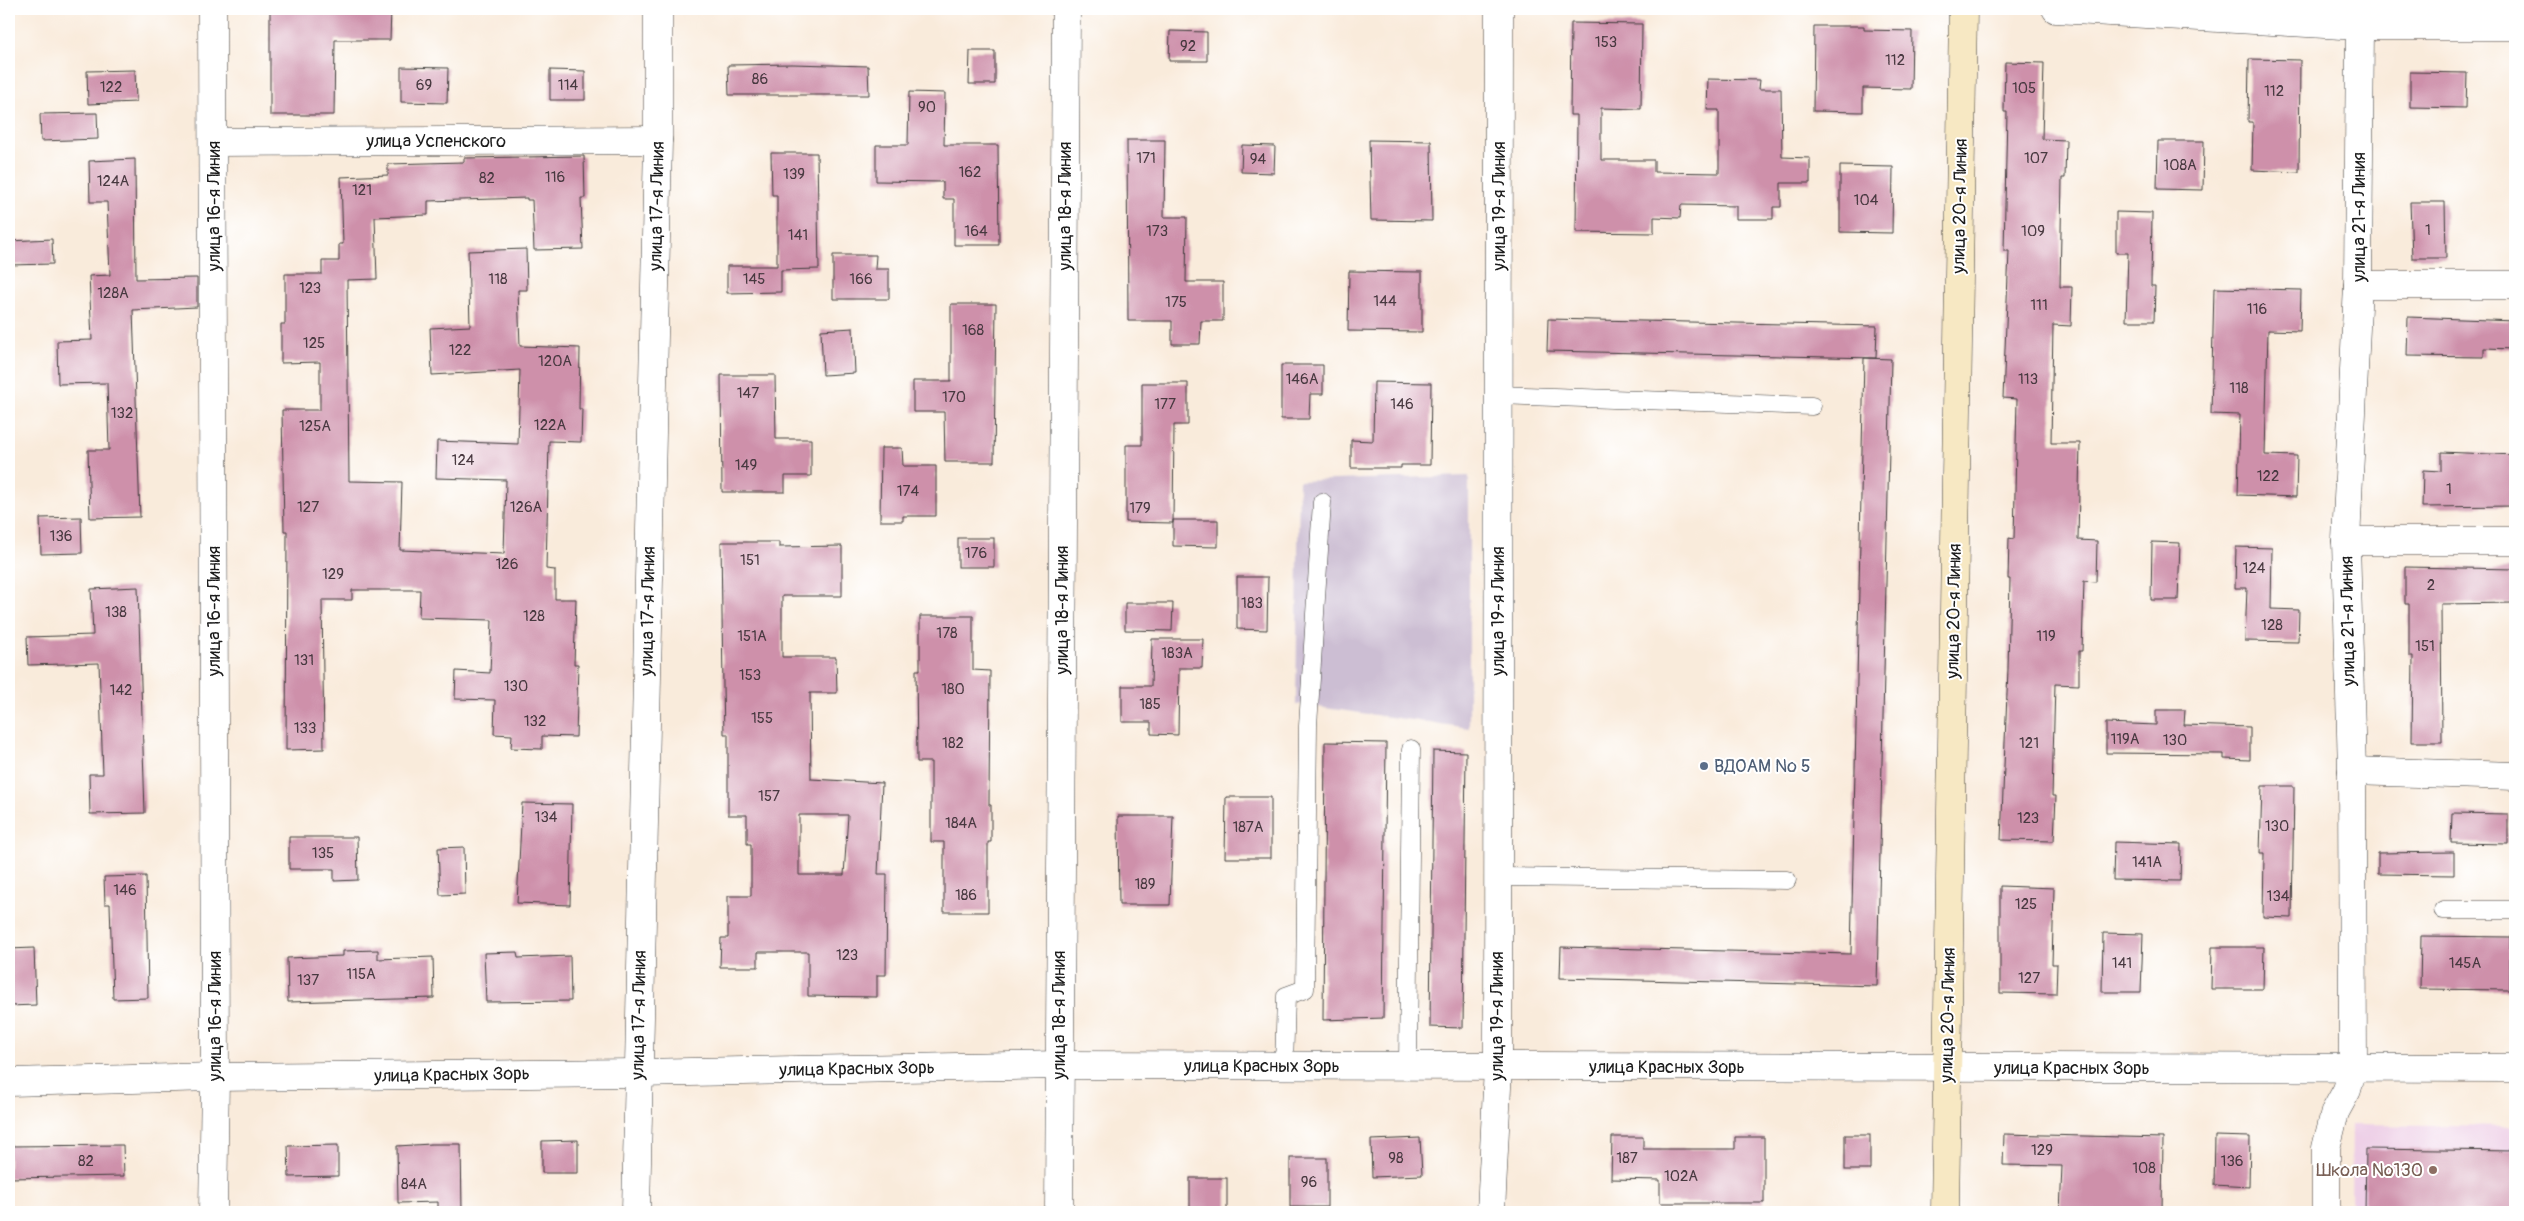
<svg xmlns="http://www.w3.org/2000/svg" width="2524" height="1221" font-family="Pangolin,sans-serif">
  <style>
    .built { fill: #eed0e7 }
    .industrial { fill: #ccbed3 }
    .building { fill: #ce90aa; fill-rule: evenodd }
    .lines { fill: none; stroke-linecap: round; stroke-linejoin: round }
    .service-casing { stroke: #3d3b39; stroke-width: 19 }
    .minor-casing { stroke: #3d3b39; stroke-width: 29 }
    .tertiary-casing { stroke: #3d3b39; stroke-width: 29 }
    .secondary-casing { stroke: #3d3b39; stroke-width: 29 }
    .service { stroke: #fff; stroke-width: 18 }
    .minor { stroke: #fff; stroke-width: 28 }
    .tertiary { stroke: #fff; stroke-width: 28 }
    .secondary { stroke: #f7e8c3; stroke-width: 28 }
    .service-dot { fill: #5c6f8a; stroke: #fff; stroke-width: 2 }
    .education-dot { fill: #8d6e63; stroke: #fff; stroke-width: 2 }
    .labels { text-anchor: middle; dominant-baseline: central; stroke-width: 4; stroke-linejoin: round; paint-order: stroke }
    .number-label { font-size: 15px; fill: #483940 }
    .street-label { font-size: 18px; fill: #1c1c1c; stroke: #fff }
    .service-label { font-size: 18px; fill: #4e5e75; stroke: #fff; text-anchor: start }
    .education-label { font-size: 18px; fill: #785e54; stroke: #fff; text-anchor: end }
  </style>
  <rect width="100%" height="100%" fill="#fff"/>
  <filter id="ink" filterUnits="userSpaceOnUse"><feTurbulence type="fractalNoise" baseFrequency=".02" numOctaves="2"/><feDisplacementMap in="SourceGraphic" scale="10" xChannelSelector="R" yChannelSelector="G"/><feConvolveMatrix kernelMatrix="1 2 1 2 8 2 1 2 1" color-interpolation-filters="sRGB"/></filter>
  <filter id="wash" filterUnits="userSpaceOnUse"><feTurbulence type="fractalNoise" baseFrequency=".0096" numOctaves="4" result="noise"/><feDisplacementMap in="SourceGraphic" scale="20" xChannelSelector="R" yChannelSelector="G"/><feGaussianBlur stdDeviation="1.12" result="paint"/><feColorMatrix in="noise" values="0 0 0 0 0 0 0 0 0 0 0 0 0 0 0 0 0 1.4 0 .05"/><feComposite in="paint" operator="in"/></filter>
  <g filter="url(#wash)">
    <rect width="100%" height="100%" fill="#f9ebdb"/>
    <!-- built -->
    <path class="built" d="M 2352,1125 L 2515,1127 L 2515,1212 L 2351,1212 Z"/>
    <!-- industrial -->
    <path class="industrial" d="M 1469,476 L 1469,728 L 1296,704 L 1299,481 Z"/>
    <g id="blocks">
      <!-- building -->
      <g class="building">
        <path d="M 270,9 L 391,9 L 390,40 L 335,40 L 334,115 L 270,115 Z"/>
        <path d="M 1571,23 L 1642,24 L 1641,109 L 1601,108 L 1601,160 L 1654,160 L 1654,172 L 1719,173 L 1719,110 L 1707,110 L 1708,79 L 1760,80 L 1759,89 L 1781,89 L 1782,157 L 1810,158 L 1810,183 L 1781,183 L 1781,207 L 1773,207 L 1773,219 L 1736,219 L 1736,206 L 1681,205 L 1680,218 L 1654,217 L 1654,233 L 1576,232 L 1577,115 L 1570,115 Z"/>
        <path d="M 1814,26 L 1864,26 L 1864,30 L 1912,31 L 1911,89 L 1863,88 L 1863,112 L 1813,111 Z"/>
        <path d="M 1170,31 L 1207,32 L 1207,61 L 1169,61 Z"/>
        <path d="M 970,51 L 995,51 L 995,84 L 969,84 Z"/>
        <path d="M 2249,59 L 2300,60 L 2299,172 L 2252,170 L 2253,122 L 2248,122 Z"/>
        <path d="M 2005,62 L 2044,63 L 2042,139 L 2066,140 L 2065,178 L 2062,178 L 2060,287 L 2072,287 L 2071,326 L 2053,325 L 2051,443 L 2080,443 L 2078,540 L 2097,541 L 2096,582 L 2084,581 L 2082,651 L 2079,651 L 2079,685 L 2055,684 L 2052,796 L 2056,796 L 2054,841 L 2001,840 L 2008,669 L 2010,579 L 2008,579 L 2009,538 L 2014,539 L 2017,399 L 2003,398 L 2009,251 L 2004,251 L 2007,112 L 2004,112 Z"/>
        <path d="M 792,64 L 868,66 L 869,95 L 729,95 L 728,65 Z"/>
        <path d="M 401,67 L 448,68 L 447,103 L 401,102 Z"/>
        <path d="M 135,70 L 136,102 L 88,104 L 87,71 Z"/>
        <path d="M 550,70 L 585,71 L 585,100 L 550,100 Z"/>
        <path d="M 2410,72 L 2467,73 L 2466,108 L 2410,107 Z"/>
        <path d="M 909,92 L 945,93 L 944,145 L 998,145 L 999,245 L 954,245 L 954,199 L 943,199 L 943,182 L 876,181 L 876,145 L 908,145 Z"/>
        <path d="M 97,113 L 98,139 L 41,141 L 40,114 Z"/>
        <path d="M 1127,140 L 1165,140 L 1164,217 L 1187,217 L 1186,282 L 1223,282 L 1223,321 L 1201,321 L 1200,344 L 1172,344 L 1172,321 L 1128,321 Z"/>
        <path d="M 1369,140 L 1431,141 L 1432,221 L 1371,220 Z"/>
        <path d="M 2158,141 L 2204,141 L 2203,190 L 2157,189 Z"/>
        <path d="M 1242,145 L 1275,146 L 1274,173 L 1241,172 Z"/>
        <path d="M 771,153 L 817,153 L 819,269 L 781,270 L 781,292 L 727,293 L 727,266 L 777,266 L 777,195 L 772,195 Z"/>
        <path d="M 584,156 L 585,198 L 581,198 L 583,249 L 534,250 L 532,200 L 527,200 L 527,198 L 428,201 L 428,215 L 375,217 L 377,279 L 347,280 L 349,481 L 402,482 L 400,550 L 504,554 L 506,480 L 436,478 L 437,441 L 518,444 L 520,370 L 432,375 L 430,328 L 470,326 L 468,251 L 526,249 L 527,290 L 518,290 L 520,346 L 580,348 L 579,409 L 582,409 L 581,442 L 549,441 L 546,569 L 555,570 L 555,599 L 576,599 L 574,664 L 578,664 L 576,737 L 542,736 L 542,749 L 511,748 L 512,735 L 494,734 L 495,700 L 455,699 L 456,671 L 490,673 L 492,620 L 419,618 L 420,590 L 352,590 L 352,600 L 322,600 L 324,749 L 286,750 L 287,531 L 284,531 L 282,410 L 320,410 L 320,362 L 281,363 L 281,324 L 285,324 L 285,274 L 322,274 L 322,261 L 339,261 L 339,244 L 343,244 L 341,177 L 388,175 L 388,164 L 464,162 L 464,158 Z"/>
        <path d="M 135,159 L 136,279 L 197,278 L 197,307 L 133,310 L 140,517 L 90,518 L 88,450 L 109,450 L 107,383 L 58,384 L 57,341 L 92,340 L 89,276 L 110,275 L 107,202 L 90,202 L 89,161 Z"/>
        <path d="M 1840,166 L 1893,167 L 1892,233 L 1840,232 Z"/>
        <path d="M 2410,202 L 2445,202 L 2446,258 L 2412,258 Z"/>
        <path d="M 2116,212 L 2152,213 L 2151,286 L 2155,286 L 2154,321 L 2126,321 L 2128,253 L 2116,253 Z"/>
        <path d="M 52,239 L 53,264 L 9,265 L 9,241 Z"/>
        <path d="M 833,255 L 876,255 L 875,269 L 889,269 L 889,299 L 833,299 Z"/>
        <path d="M 1349,271 L 1422,272 L 1422,332 L 1348,331 Z"/>
        <path d="M 2214,288 L 2301,290 L 2300,331 L 2268,330 L 2265,455 L 2297,456 L 2296,497 L 2238,495 L 2240,415 L 2211,414 Z"/>
        <path d="M 951,304 L 996,304 L 994,462 L 945,462 L 944,412 L 913,412 L 913,381 L 951,381 Z"/>
        <path d="M 2408,317 L 2515,321 L 2515,349 L 2484,348 L 2484,357 L 2407,356 Z"/>
        <path d="M 1548,319 L 1877,326 L 1876,358 L 1547,351 Z"/>
        <path d="M 853,328 L 855,373 L 823,375 L 821,330 Z"/>
        <path d="M 1864,358 L 1891,359 L 1877,986 L 1560,978 L 1561,947 L 1851,954 Z"/>
        <path d="M 1281,365 L 1323,365 L 1323,394 L 1310,394 L 1309,419 L 1281,419 Z"/>
        <path d="M 721,375 L 775,375 L 776,439 L 811,439 L 811,476 L 785,476 L 785,492 L 722,492 Z"/>
        <path d="M 1374,382 L 1431,383 L 1430,465 L 1401,465 L 1401,468 L 1351,468 L 1351,440 L 1373,441 Z"/>
        <path d="M 1142,383 L 1188,383 L 1188,425 L 1174,425 L 1173,523 L 1126,522 L 1126,445 L 1142,445 Z"/>
        <path d="M 881,448 L 902,448 L 903,466 L 936,466 L 936,516 L 903,516 L 903,521 L 880,521 Z"/>
        <path d="M 2441,452 L 2515,455 L 2515,506 L 2422,507 L 2423,470 L 2441,471 Z"/>
        <path d="M 81,517 L 82,553 L 41,554 L 40,518 Z"/>
        <path d="M 1173,520 L 1218,520 L 1218,547 L 1173,546 Z"/>
        <rect x="958" y="538" width="36" height="29"/>
        <path d="M 721,542 L 779,542 L 779,547 L 842,546 L 842,596 L 782,596 L 782,657 L 836,657 L 837,693 L 810,693 L 811,779 L 882,783 L 878,874 L 887,874 L 886,975 L 877,975 L 877,997 L 808,996 L 808,952 L 758,952 L 758,967 L 720,967 L 721,938 L 728,938 L 728,896 L 751,896 L 751,844 L 747,844 L 747,815 L 728,815 L 728,734 L 724,734 L 723,686 ZM 799,815 L 848,815 L 844,875 L 799,875 Z"/>
        <path d="M 2152,542 L 2180,543 L 2178,600 L 2151,600 Z"/>
        <path d="M 2236,547 L 2272,548 L 2271,609 L 2299,610 L 2298,642 L 2245,641 L 2247,588 L 2235,588 Z"/>
        <path d="M 2405,567 L 2515,569 L 2515,603 L 2441,604 L 2442,742 L 2412,742 L 2413,656 L 2409,656 L 2409,604 L 2405,604 Z"/>
        <path d="M 1237,577 L 1268,577 L 1267,630 L 1237,629 Z"/>
        <path d="M 138,587 L 145,813 L 90,814 L 89,774 L 103,774 L 99,663 L 28,665 L 27,637 L 93,635 L 91,589 Z"/>
        <path d="M 1125,603 L 1173,603 L 1172,631 L 1125,630 Z"/>
        <path d="M 920,616 L 973,616 L 973,670 L 990,671 L 989,805 L 991,805 L 991,842 L 988,842 L 988,912 L 944,912 L 944,842 L 931,842 L 931,762 L 917,762 L 916,670 L 920,670 Z"/>
        <path d="M 1152,639 L 1203,639 L 1202,668 L 1179,668 L 1178,735 L 1151,734 L 1151,722 L 1122,722 L 1122,686 L 1151,686 Z"/>
        <path d="M 2156,710 L 2185,710 L 2184,725 L 2250,727 L 2250,760 L 2224,759 L 2224,754 L 2106,753 L 2106,723 L 2156,725 Z"/>
        <path d="M 1325,742 L 1386,743 L 1383,1018 L 1323,1020 Z"/>
        <path d="M 1433,751 L 1466,752 L 1463,1028 L 1430,1027 Z"/>
        <path d="M 2262,786 L 2294,786 L 2292,918 L 2263,917 L 2264,853 L 2260,853 Z"/>
        <path d="M 1226,797 L 1271,797 L 1271,858 L 1225,858 Z"/>
        <path d="M 522,803 L 572,804 L 570,905 L 517,903 Z"/>
        <path d="M 2452,813 L 2508,814 L 2508,844 L 2451,843 Z"/>
        <path d="M 1118,816 L 1173,816 L 1170,905 L 1119,905 Z"/>
        <path d="M 289,837 L 357,837 L 358,880 L 334,881 L 334,869 L 289,869 Z"/>
        <path d="M 2114,842 L 2181,844 L 2180,881 L 2113,880 Z"/>
        <path d="M 464,847 L 465,894 L 440,895 L 438,848 Z"/>
        <path d="M 2454,852 L 2454,875 L 2378,874 L 2378,853 Z"/>
        <path d="M 146,876 L 148,998 L 113,999 L 110,904 L 105,904 L 104,877 Z"/>
        <path d="M 2000,886 L 2054,888 L 2052,964 L 2057,964 L 2056,994 L 2000,993 Z"/>
        <path d="M 2103,933 L 2143,934 L 2141,992 L 2102,992 Z"/>
        <path d="M 2421,936 L 2510,937 L 2510,990 L 2420,989 Z"/>
        <path d="M 2212,947 L 2264,947 L 2263,989 L 2211,989 Z"/>
        <path d="M 34,948 L 36,1005 L 9,1006 L 9,949 Z"/>
        <path d="M 378,950 L 378,959 L 433,957 L 434,998 L 288,1002 L 287,958 L 343,956 L 343,951 Z"/>
        <path d="M 517,952 L 518,958 L 570,956 L 571,1001 L 486,1002 L 484,953 Z"/>
        <path d="M 2004,1134 L 2163,1138 L 2162,1212 L 2060,1212 L 2062,1166 L 2003,1165 Z"/>
        <rect x="1845" y="1135" width="25" height="35"/>
        <path d="M 2215,1136 L 2250,1137 L 2249,1187 L 2214,1185 Z"/>
        <path d="M 1612,1137 L 1643,1137 L 1643,1149 L 1735,1149 L 1735,1137 L 1764,1137 L 1764,1203 L 1660,1203 L 1660,1180 L 1611,1179 Z"/>
        <path d="M 1420,1138 L 1422,1175 L 1372,1177 L 1371,1140 Z"/>
        <path d="M 578,1140 L 578,1173 L 542,1173 L 542,1141 Z"/>
        <path d="M 431,1144 L 461,1144 L 462,1212 L 438,1212 L 438,1202 L 398,1203 L 397,1146 Z"/>
        <path d="M 123,1145 L 124,1176 L 9,1178 L 9,1146 Z"/>
        <path d="M 338,1145 L 338,1176 L 289,1177 L 288,1146 Z"/>
        <path d="M 2366,1149 L 2515,1151 L 2515,1212 L 2365,1212 Z"/>
        <rect x="1290" y="1158" width="37" height="49"/>
        <rect x="1190" y="1178" width="37" height="34"/>
      </g>
    </g>
  </g>
  <g filter="url(#ink)">
    <use href="#blocks" fill-opacity="0" stroke="#3d3b39" stroke-width="1"/>
    <g class="lines">
      <!-- service casing -->
      <g class="service-casing">
        <g id="service">
          <path d="M 1499,395 L 1812,406"/>
          <path d="M 1498,877 L 1787,880"/>
          <path d="M 2443,910 L 2515,910"/>
          <path d="M 1284,1066 L 1286,996 L 1305,989 L 1308,726 L 1322,502"/>
          <path d="M 1408,1066 L 1411,749"/>
        </g>
      </g>
      <!-- minor casing -->
      <g class="minor-casing">
        <g id="minor">
          <path d="M 212,9 L 215,1077 L 213,1212"/>
          <path d="M 2056,9 L 2360,26 L 2515,26"/>
          <path d="M 213,142 L 658,140"/>
          <path d="M 2358,285 L 2515,285"/>
          <path d="M 2346,541 L 2515,541"/>
          <path d="M 2352,771 L 2515,776"/>
          <path d="M 636,1212 L 658,140 L 658,9"/>
          <path d="M 1059,1212 L 1066,9"/>
          <path d="M 1491,1212 L 1498,1067 L 1499,9"/>
          <path d="M 2326,1212 L 2326,1148 L 2335,1112 L 2347,1090 L 2353,1068 L 2352,771 L 2346,541 L 2358,285 L 2360,26"/>
        </g>
      </g>
      <!-- tertiary casing -->
      <g class="tertiary-casing">
        <path id="tertiary" d="M 9,1082 L 215,1077 L 637,1073 L 1058,1065 L 2515,1068"/>
      </g>
      <!-- secondary casing -->
      <g class="secondary-casing">
        <path id="secondary" d="M 1945,1212 L 1963,9"/>
      </g>
      <!-- service -->
      <use href="#service" class="service"/>
      <!-- minor -->
      <use href="#minor" class="minor"/>
      <!-- tertiary -->
      <use href="#tertiary" class="tertiary"/>
      <!-- secondary -->
      <use href="#secondary" class="secondary"/>
    </g>
  </g>
  <!-- markers -->
  <circle class="service-dot" cx="1704" cy="766" r="5"/>
  <circle class="education-dot" cx="2433" cy="1170" r="5"/>
  <g class="labels">
    <!-- number labels -->
    <g class="number-label">
      <text x="1606" y="42">153</text>
      <text x="1188" y="46">92</text>
      <text x="1895" y="60">112</text>
      <text x="760" y="79">86</text>
      <text x="424" y="85">69</text>
      <text x="568" y="85">114</text>
      <text x="111" y="87">122</text>
      <text x="2024" y="88">105</text>
      <text x="2274" y="91">112</text>
      <text x="927" y="107">90</text>
      <text x="1146" y="158">171</text>
      <text x="2036" y="158">107</text>
      <text x="1258" y="159">94</text>
      <text x="2180" y="165">108А</text>
      <text x="970" y="172">162</text>
      <text x="794" y="174">139</text>
      <text x="555" y="177">116</text>
      <text x="487" y="178">82</text>
      <text x="113" y="181">124А</text>
      <text x="362" y="190">121</text>
      <text x="1866" y="200">104</text>
      <text x="2428" y="230">1</text>
      <text x="976" y="231">164</text>
      <text x="1157" y="231">173</text>
      <text x="2033" y="231">109</text>
      <text x="798" y="235">141</text>
      <text x="498" y="279">118</text>
      <text x="754" y="279">145</text>
      <text x="861" y="279">166</text>
      <text x="310" y="288">123</text>
      <text x="113" y="293">128А</text>
      <text x="1385" y="301">144</text>
      <text x="1176" y="302">175</text>
      <text x="2039" y="305">111</text>
      <text x="2257" y="309">116</text>
      <text x="973" y="330">168</text>
      <text x="314" y="343">125</text>
      <text x="460" y="350">122</text>
      <text x="555" y="361">120А</text>
      <text x="1302" y="379">146А</text>
      <text x="2028" y="379">113</text>
      <text x="2239" y="388">118</text>
      <text x="748" y="393">147</text>
      <text x="954" y="397">170</text>
      <text x="1165" y="404">177</text>
      <text x="1402" y="404">146</text>
      <text x="122" y="413">132</text>
      <text x="550" y="425">122А</text>
      <text x="315" y="426">125А</text>
      <text x="463" y="460">124</text>
      <text x="746" y="465">149</text>
      <text x="2268" y="476">122</text>
      <text x="2449" y="489">1</text>
      <text x="908" y="491">174</text>
      <text x="308" y="507">127</text>
      <text x="526" y="507">126А</text>
      <text x="1140" y="508">179</text>
      <text x="61" y="536">136</text>
      <text x="976" y="553">176</text>
      <text x="750" y="560">151</text>
      <text x="507" y="564">126</text>
      <text x="2254" y="568">124</text>
      <text x="333" y="574">129</text>
      <text x="2431" y="585">2</text>
      <text x="1252" y="603">183</text>
      <text x="116" y="612">138</text>
      <text x="534" y="616">128</text>
      <text x="2272" y="625">128</text>
      <text x="947" y="633">178</text>
      <text x="752" y="636">151А</text>
      <text x="2046" y="636">119</text>
      <text x="2425" y="646">151</text>
      <text x="1177" y="653">183А</text>
      <text x="304" y="660">131</text>
      <text x="750" y="675">153</text>
      <text x="516" y="686">130</text>
      <text x="953" y="689">180</text>
      <text x="121" y="690">142</text>
      <text x="1150" y="704">185</text>
      <text x="762" y="718">155</text>
      <text x="535" y="721">132</text>
      <text x="305" y="728">133</text>
      <text x="2125" y="739">119А</text>
      <text x="2175" y="740">130</text>
      <text x="953" y="743">182</text>
      <text x="2029" y="743">121</text>
      <text x="769" y="796">157</text>
      <text x="546" y="817">134</text>
      <text x="2028" y="818">123</text>
      <text x="961" y="823">184А</text>
      <text x="2277" y="826">130</text>
      <text x="1248" y="827">187А</text>
      <text x="323" y="853">135</text>
      <text x="2147" y="862">141А</text>
      <text x="1145" y="884">189</text>
      <text x="125" y="890">146</text>
      <text x="966" y="895">186</text>
      <text x="2278" y="896">134</text>
      <text x="2026" y="904">125</text>
      <text x="847" y="955">123</text>
      <text x="2122" y="963">141</text>
      <text x="2465" y="963">145А</text>
      <text x="361" y="974">115А</text>
      <text x="2029" y="978">127</text>
      <text x="308" y="980">137</text>
      <text x="2042" y="1150">129</text>
      <text x="1396" y="1158">98</text>
      <text x="1627" y="1158">187</text>
      <text x="86" y="1161">82</text>
      <text x="2232" y="1161">136</text>
      <text x="2144" y="1168">108</text>
      <text x="1681" y="1176">102А</text>
      <text x="1309" y="1182">96</text>
      <text x="414" y="1184">84А</text>
    </g>
    <!-- street labels -->
    <g class="street-label">
      <text x="436" y="141">улица Успенского</text>
      <text transform="translate(214 206) rotate(-90)">улица 16-я Линия</text>
      <text transform="translate(657 206) rotate(-89)">улица 17-я Линия</text>
      <text transform="translate(1065 206) rotate(-90)">улица 18-я Линия</text>
      <text transform="translate(1499 206) rotate(-90)">улица 19-я Линия</text>
      <text transform="translate(1960 206) rotate(-89)">улица 20-я Линия</text>
      <text transform="translate(2359 217) rotate(-90)">улица 21-я Линия</text>
      <text transform="translate(1062 610) rotate(-90)">улица 18-я Линия</text>
      <text transform="translate(214 611) rotate(-90)">улица 16-я Линия</text>
      <text transform="translate(648 611) rotate(-89)">улица 17-я Линия</text>
      <text transform="translate(1498 611) rotate(-90)">улица 19-я Линия</text>
      <text transform="translate(1954 611) rotate(-89)">улица 20-я Линия</text>
      <text transform="translate(2348 621) rotate(-91)">улица 21-я Линия</text>
      <text transform="translate(639 1015) rotate(-89)">улица 17-я Линия</text>
      <text transform="translate(1059 1015) rotate(-90)">улица 18-я Линия</text>
      <text transform="translate(1948 1015) rotate(-89)">улица 20-я Линия</text>
      <text transform="translate(215 1016) rotate(-90)">улица 16-я Линия</text>
      <text transform="translate(1497 1016) rotate(-90)">улица 19-я Линия</text>
      <text x="1262" y="1066">улица Красных Зорь</text>
      <text x="1667" y="1067">улица Красных Зорь</text>
      <text x="2072" y="1068">улица Красных Зорь</text>
      <text transform="translate(857 1069) rotate(-1)">улица Красных Зорь</text>
      <text transform="translate(452 1075) rotate(-1)">улица Красных Зорь</text>
    </g>
    <!-- service labels -->
    <g class="service-label">
      <text x="1714" y="766">ВДОАМ № 5</text>
    </g>
    <!-- education labels -->
    <g class="education-label">
      <text x="2423" y="1170">Школа №130</text>
    </g>
  </g>
  <!-- margin -->
  <rect width="2524" height="1221" fill="none" stroke="#fff" stroke-width="30"/>
</svg>
